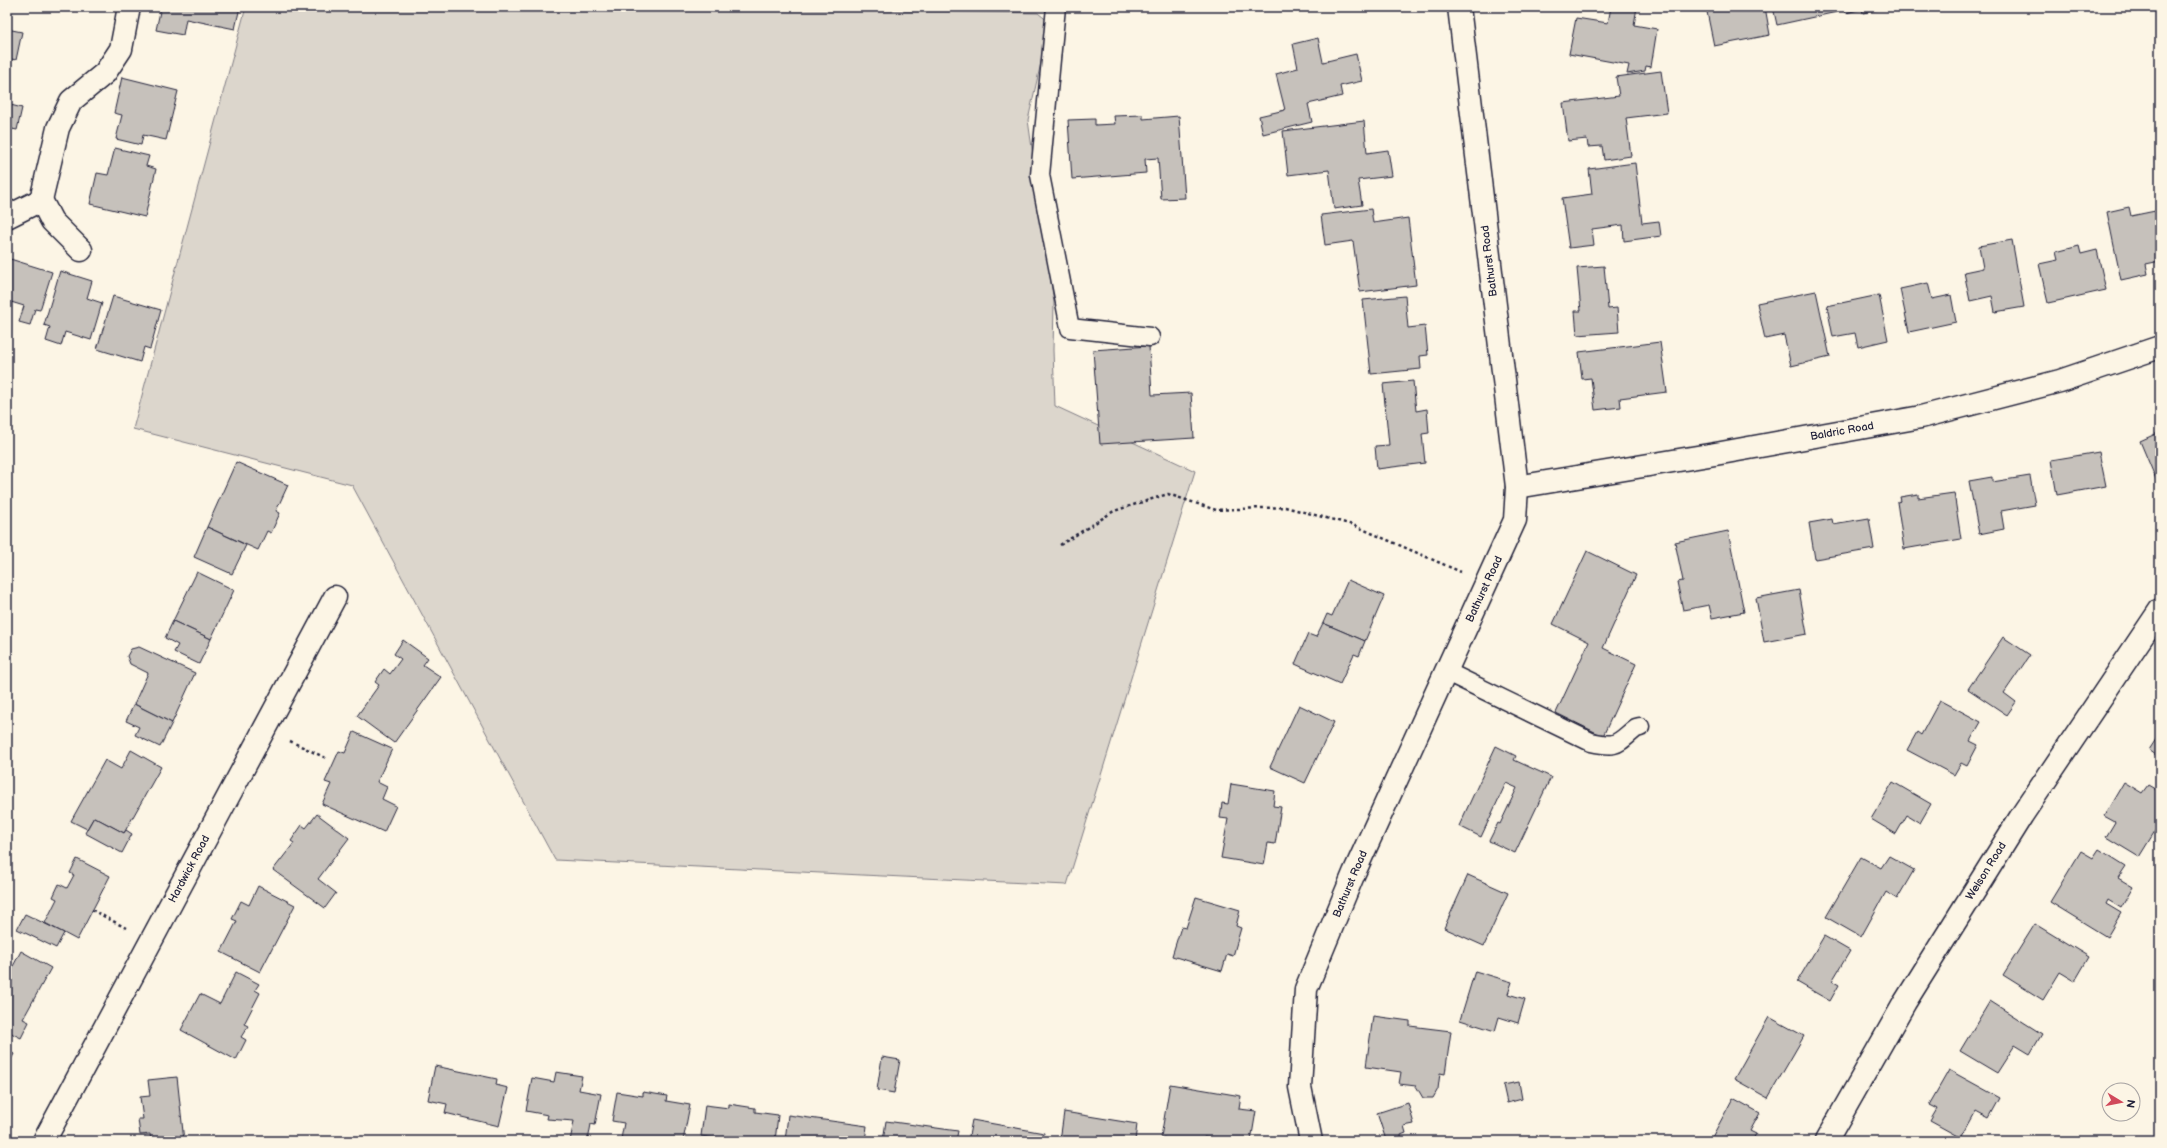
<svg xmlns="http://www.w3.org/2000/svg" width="2167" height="1148" font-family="'Balsamiq Sans',sans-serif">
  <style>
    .green { fill: #dcd6cc; stroke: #7f7c84 }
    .building { fill: #c6c1bb; stroke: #22223b }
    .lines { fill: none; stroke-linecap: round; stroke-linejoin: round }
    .service-casing { stroke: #22223b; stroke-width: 21 }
    .minor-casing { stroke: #22223b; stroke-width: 25 }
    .path { stroke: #22223b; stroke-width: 2.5; stroke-dasharray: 3 3; stroke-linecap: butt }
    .service { stroke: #fcf5e5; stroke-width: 18 }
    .minor { stroke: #fcf5e5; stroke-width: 22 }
    .labels { text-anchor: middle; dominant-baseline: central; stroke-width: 4; stroke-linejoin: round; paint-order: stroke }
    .street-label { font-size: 11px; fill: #22223b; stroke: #fcf5e5 }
  </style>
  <rect width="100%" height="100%" fill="#fcf5e5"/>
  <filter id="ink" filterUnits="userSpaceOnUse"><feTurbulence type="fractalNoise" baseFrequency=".025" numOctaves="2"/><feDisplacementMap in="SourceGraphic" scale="8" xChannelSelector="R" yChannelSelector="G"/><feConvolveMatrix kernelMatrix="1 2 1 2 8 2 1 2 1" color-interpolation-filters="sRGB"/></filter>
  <g filter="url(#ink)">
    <!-- green -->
    <path class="green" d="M 246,7 L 697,7 L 1038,13 L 1050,23 L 1028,120 L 1054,303 L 1053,350 L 1055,406 L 1195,471 L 1067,885 L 555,860 L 352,485 L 133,429 Z"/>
    <!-- building -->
    <g class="building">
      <path d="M 161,7 L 240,7 L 235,29 L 186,19 L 183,35 L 156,30 Z"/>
      <path d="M 1611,7 L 1637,7 L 1634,25 L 1657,29 L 1651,67 L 1646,66 L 1645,71 L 1627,74 L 1629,65 L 1569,54 L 1576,18 L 1608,23 Z"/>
      <path d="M 1706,7 L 1765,7 L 1770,35 L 1714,46 Z"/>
      <path d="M 1773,7 L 1836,7 L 1837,12 L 1777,25 Z"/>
      <path d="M 1844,7 L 1889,7 L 1863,13 L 1862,9 L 1846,13 Z"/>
      <path d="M 7,29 L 22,32 L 16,60 L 7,58 Z"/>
      <path d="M 1318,38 L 1323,62 L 1356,54 L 1362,81 L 1340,86 L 1342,96 L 1308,104 L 1312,122 L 1263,134 L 1259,116 L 1285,110 L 1276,74 L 1298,68 L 1293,44 Z"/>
      <path d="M 1661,71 L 1667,113 L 1626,118 L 1631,156 L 1604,160 L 1602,146 L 1588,147 L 1587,139 L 1568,141 L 1563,103 L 1619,96 L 1616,77 Z"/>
      <path d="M 122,77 L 178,91 L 166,140 L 143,135 L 141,145 L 116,139 L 122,115 L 114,113 Z"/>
      <path d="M 7,104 L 22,108 L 17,130 L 7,128 Z"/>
      <path d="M 1143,115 L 1143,119 L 1179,116 L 1185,198 L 1161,199 L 1158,158 L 1145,159 L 1146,173 L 1072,179 L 1068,120 L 1095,119 L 1095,125 L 1115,124 L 1114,116 Z"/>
      <path d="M 1364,121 L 1367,153 L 1388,150 L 1392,176 L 1358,180 L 1362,205 L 1334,209 L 1329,170 L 1288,175 L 1283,131 Z"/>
      <path d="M 115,148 L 149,156 L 146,166 L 156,169 L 145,217 L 90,204 L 97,173 L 108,175 Z"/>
      <path d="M 1635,163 L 1642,223 L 1659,221 L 1661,236 L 1624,241 L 1623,225 L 1592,229 L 1594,245 L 1569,248 L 1562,198 L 1592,194 L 1589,169 Z"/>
      <path d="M 2129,207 L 2131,216 L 2160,210 L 2160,261 L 2146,264 L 2148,274 L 2121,280 L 2107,212 Z"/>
      <path d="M 1371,209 L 1373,223 L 1408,218 L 1416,285 L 1360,292 L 1353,241 L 1325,245 L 1321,215 Z"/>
      <path d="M 2012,240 L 2024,307 L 1995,312 L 1992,296 L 1970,301 L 1964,272 L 1983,268 L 1979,246 Z"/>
      <path d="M 2079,246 L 2081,254 L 2097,250 L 2106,290 L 2048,303 L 2039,264 L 2058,260 L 2056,252 Z"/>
      <path d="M 7,258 L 52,272 L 40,310 L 35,309 L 30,325 L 19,322 L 24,306 L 11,302 L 7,315 Z"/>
      <path d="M 1604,266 L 1608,309 L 1617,308 L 1619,332 L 1577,335 L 1575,311 L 1581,311 L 1577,268 Z"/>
      <path d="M 60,271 L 92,281 L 87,298 L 102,303 L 91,340 L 65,332 L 61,346 L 46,341 L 50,327 L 44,325 Z"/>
      <path d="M 1928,283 L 1932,299 L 1951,295 L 1956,322 L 1909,332 L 1900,289 Z"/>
      <path d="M 1816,291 L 1830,357 L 1791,366 L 1784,335 L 1765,339 L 1757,303 Z"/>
      <path d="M 1879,295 L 1888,340 L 1858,347 L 1855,333 L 1833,337 L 1827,306 Z"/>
      <path d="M 113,296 L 161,310 L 150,349 L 144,347 L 140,362 L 97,349 Z"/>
      <path d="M 1405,296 L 1408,328 L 1425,326 L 1428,355 L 1420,356 L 1421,369 L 1371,374 L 1363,300 Z"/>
      <path d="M 1660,342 L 1667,392 L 1620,398 L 1621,407 L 1595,410 L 1591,378 L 1582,379 L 1579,352 Z"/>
      <path d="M 1149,346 L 1152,395 L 1191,393 L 1194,438 L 1100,444 L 1093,350 Z"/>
      <path d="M 1413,381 L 1416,411 L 1427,409 L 1429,433 L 1422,434 L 1425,463 L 1377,469 L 1375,446 L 1389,445 L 1383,384 Z"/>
      <path d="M 2160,432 L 2160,483 L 2158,484 L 2140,441 Z"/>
      <path d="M 2099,452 L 2106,486 L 2057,495 L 2051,460 Z"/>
      <path d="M 236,462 L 288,485 L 276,511 L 280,513 L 271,533 L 267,531 L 258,550 L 207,527 Z"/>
      <path d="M 2030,476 L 2035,505 L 2001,511 L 2004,529 L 1979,534 L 1969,481 L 1992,477 L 1992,482 Z"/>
      <path d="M 1954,493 L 1961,539 L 1904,549 L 1897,502 L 1901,501 L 1900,497 L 1918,494 L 1918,498 Z"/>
      <path d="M 1869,518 L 1874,549 L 1815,559 L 1809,523 L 1832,519 L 1833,524 Z"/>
      <path d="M 207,527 L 246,545 L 232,574 L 194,557 Z"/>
      <path d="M 1728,531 L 1744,612 L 1712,618 L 1709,605 L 1683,610 L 1677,582 L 1683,581 L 1675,542 Z"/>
      <path d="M 1587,551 L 1636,575 L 1603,648 L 1636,664 L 1603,736 L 1556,713 L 1589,642 L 1553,624 Z"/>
      <path d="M 197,572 L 234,590 L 211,639 L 173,621 Z"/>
      <path d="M 1348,580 L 1384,596 L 1365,641 L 1323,623 L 1327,614 L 1332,616 Z"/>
      <path d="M 1799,590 L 1807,634 L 1764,642 L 1756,598 Z"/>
      <path d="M 173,621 L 211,639 L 199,664 L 174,652 L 178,645 L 165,638 Z"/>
      <path d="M 1323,623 L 1365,641 L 1359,656 L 1354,654 L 1340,684 L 1295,664 L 1308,634 L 1316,637 Z"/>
      <path d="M 2003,637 L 2030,655 L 2004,693 L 2016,702 L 2007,715 L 1968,689 Z"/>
      <path d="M 403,640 L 428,658 L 423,665 L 441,677 L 394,743 L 357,716 L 379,685 L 375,682 L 384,669 L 390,674 L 401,659 L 394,654 Z"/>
      <path d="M 139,647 L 195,673 L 172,723 L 134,704 L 148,673 L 130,664 L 127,656 L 131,649 Z"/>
      <path d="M 1940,700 L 1981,722 L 1970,741 L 1978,745 L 1967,766 L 1961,763 L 1954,775 L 1907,750 L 1917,732 L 1921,735 Z"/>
      <path d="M 134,704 L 172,723 L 160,747 L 135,735 L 139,727 L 126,721 Z"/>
      <path d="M 1299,705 L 1334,722 L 1305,783 L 1270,767 Z"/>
      <path d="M 354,732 L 392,749 L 377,782 L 387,787 L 382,799 L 396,806 L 384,832 L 322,804 L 331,784 L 325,782 L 339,751 L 345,753 Z"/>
      <path d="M 2160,733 L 2160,758 L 2149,750 Z"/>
      <path d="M 1496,746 L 1516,756 L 1514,760 L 1551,777 L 1515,853 L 1489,841 L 1498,823 L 1500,824 L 1517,788 L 1506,783 L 1481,837 L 1459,826 Z"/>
      <path d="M 131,750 L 161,767 L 124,833 L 94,817 L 87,829 L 71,821 L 105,760 L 121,769 Z"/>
      <path d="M 1893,782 L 1931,804 L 1920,823 L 1907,815 L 1896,834 L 1871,819 Z"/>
      <path d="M 2124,782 L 2142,793 L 2148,785 L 2160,792 L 2160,823 L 2139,857 L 2106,837 L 2115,822 L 2104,816 Z"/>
      <path d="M 1231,784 L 1275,791 L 1273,806 L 1281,807 L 1275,844 L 1268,843 L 1264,865 L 1221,858 L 1228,819 L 1220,818 L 1222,803 L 1228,804 Z"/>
      <path d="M 317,814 L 349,838 L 318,879 L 336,893 L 325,908 L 273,870 L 294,843 L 291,841 L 302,825 L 306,828 Z"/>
      <path d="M 94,817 L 124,833 L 126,830 L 132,834 L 122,853 L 85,833 Z"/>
      <path d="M 2099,849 L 2126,866 L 2118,878 L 2133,887 L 2121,908 L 2108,900 L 2106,904 L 2121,913 L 2107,937 L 2050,902 L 2081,851 L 2093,858 Z"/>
      <path d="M 1889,856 L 1914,870 L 1897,899 L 1886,892 L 1861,937 L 1826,917 L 1861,857 L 1881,868 Z"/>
      <path d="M 77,859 L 110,876 L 77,940 L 45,923 L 57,899 L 53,897 L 59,884 L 67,888 L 74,875 L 70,873 Z"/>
      <path d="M 1468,875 L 1508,893 L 1484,946 L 1444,928 Z"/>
      <path d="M 258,886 L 295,905 L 260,972 L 221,952 L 237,921 L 232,919 L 241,901 L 249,905 Z"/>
      <path d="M 1196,897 L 1240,910 L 1236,926 L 1241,928 L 1233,956 L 1227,954 L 1222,971 L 1172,956 L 1181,927 L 1186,928 Z"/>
      <path d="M 25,914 L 64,933 L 56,948 L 17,929 Z"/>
      <path d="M 2035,924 L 2089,957 L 2075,981 L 2060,972 L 2043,1000 L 2003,975 Z"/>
      <path d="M 1824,936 L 1850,951 L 1832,981 L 1839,985 L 1830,1001 L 1797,982 Z"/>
      <path d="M 21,951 L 51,968 L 23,1019 L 29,1022 L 21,1038 L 7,1031 L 7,968 L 11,970 Z"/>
      <path d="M 1475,971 L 1512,982 L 1508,994 L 1525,999 L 1518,1023 L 1499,1017 L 1495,1031 L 1460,1020 Z"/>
      <path d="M 236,972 L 259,984 L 255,990 L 260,993 L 244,1024 L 248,1026 L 241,1037 L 246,1040 L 236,1060 L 181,1030 L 200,994 L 220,1004 Z"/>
      <path d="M 1990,1001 L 2042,1034 L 2030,1054 L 2015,1045 L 1997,1073 L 1960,1051 Z"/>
      <path d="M 1373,1016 L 1410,1021 L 1410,1026 L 1451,1031 L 1445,1074 L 1440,1073 L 1438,1089 L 1433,1098 L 1423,1098 L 1416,1086 L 1399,1084 L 1401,1072 L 1366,1067 Z"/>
      <path d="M 1769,1017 L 1804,1036 L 1768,1098 L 1734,1079 Z"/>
      <path d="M 7,1050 L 14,1054 L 7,1067 Z"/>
      <path d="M 882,1057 L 900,1060 L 894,1093 L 877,1090 Z"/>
      <path d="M 435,1066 L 497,1079 L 496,1085 L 508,1088 L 499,1126 L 445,1113 L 447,1104 L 428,1100 Z"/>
      <path d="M 1949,1070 L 2000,1098 L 1989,1118 L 1976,1111 L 1961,1138 L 1930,1121 L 1937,1109 L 1929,1105 Z"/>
      <path d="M 556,1072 L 582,1076 L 579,1090 L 601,1094 L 595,1125 L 591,1124 L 588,1141 L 570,1141 L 574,1121 L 547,1119 L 548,1115 L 526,1111 L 532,1078 L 554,1082 Z"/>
      <path d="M 177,1077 L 184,1141 L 151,1141 L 150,1134 L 140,1135 L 138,1119 L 143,1119 L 140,1097 L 150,1096 L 148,1080 Z"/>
      <path d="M 1519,1082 L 1522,1099 L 1507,1103 L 1503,1085 Z"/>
      <path d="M 1170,1084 L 1241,1096 L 1239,1109 L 1256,1111 L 1251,1141 L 1229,1141 L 1204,1137 L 1203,1141 L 1165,1141 L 1165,1138 L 1161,1137 Z"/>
      <path d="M 617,1092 L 643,1096 L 643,1092 L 667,1096 L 666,1101 L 690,1105 L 683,1141 L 621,1139 L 624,1123 L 612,1121 Z"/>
      <path d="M 1733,1098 L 1760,1113 L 1750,1131 L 1756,1134 L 1752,1141 L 1710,1141 Z"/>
      <path d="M 1408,1103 L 1414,1124 L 1404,1126 L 1406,1133 L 1401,1135 L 1402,1141 L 1384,1141 L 1386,1140 L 1377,1113 Z"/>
      <path d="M 729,1104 L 755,1108 L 755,1112 L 778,1115 L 775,1141 L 723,1141 L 723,1139 L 701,1136 L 705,1105 L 729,1108 Z"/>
      <path d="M 1064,1112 L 1137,1124 L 1135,1141 L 1060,1141 Z"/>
      <path d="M 788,1115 L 867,1126 L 865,1141 L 785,1141 Z"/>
      <path d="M 972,1120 L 1044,1133 L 1043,1141 L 968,1141 Z"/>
      <path d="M 886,1121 L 958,1131 L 956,1141 L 883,1141 Z"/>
    </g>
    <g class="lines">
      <!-- service casing -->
      <g class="service-casing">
        <g id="service">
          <path d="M 1056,7 L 1040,175 L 1070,328 L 1150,337"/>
          <path d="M 1447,672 L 1591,742 C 1618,748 1616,744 1636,728 L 1640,727"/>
        </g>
      </g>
      <!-- minor casing -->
      <g class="minor-casing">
        <g id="minor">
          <path d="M 41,200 L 58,128 L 71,101 L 105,73 L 121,49 L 129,7"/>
          <path d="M 7,217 L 41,200 L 52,221 L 81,250"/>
          <path d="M 1517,487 L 1721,453 L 1921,417 L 2060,381 L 2160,347"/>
          <path d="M 44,1141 L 335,597"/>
          <path d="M 1311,1141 L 1300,1087 L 1306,989 L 1354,873 L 1515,520 L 1517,487 L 1459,7"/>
          <path d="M 1826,1141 L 1905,1002 L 2022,815 L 2160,610"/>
        </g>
      </g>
      <!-- path -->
      <g class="path">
        <path d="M 1060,545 L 1114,511 L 1168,494 L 1216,510 L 1285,507 L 1353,525 L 1461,572"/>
        <path d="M 290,741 L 326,758"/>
        <path d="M 92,910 L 126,928"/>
      </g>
      <!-- service -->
      <use href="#service" class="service"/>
      <!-- minor -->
      <use href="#minor" class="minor"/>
    </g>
  </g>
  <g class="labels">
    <!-- street labels -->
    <g class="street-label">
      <text transform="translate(1489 261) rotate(-97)">Bathurst Road</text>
      <text transform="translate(1842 431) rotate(-10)">Baldric Road</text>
      <text transform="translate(1484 589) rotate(-65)">Bathurst Road</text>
      <text transform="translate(189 869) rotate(-62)">Hardwick Road</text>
      <text transform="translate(1986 871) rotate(-58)">Welson Road</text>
      <text transform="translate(1350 884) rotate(-67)">Bathurst Road</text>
    </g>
  </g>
  <!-- margin -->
  <rect width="2167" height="1148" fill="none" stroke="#fcf5e5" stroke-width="24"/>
  <rect x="12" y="12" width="2143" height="1124" fill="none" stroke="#22223b" stroke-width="1.5" filter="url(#ink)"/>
  <!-- north arrow -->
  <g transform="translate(2121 1102) rotate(100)"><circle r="19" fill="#fcf5e5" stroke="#a5a1a1"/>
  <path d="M0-3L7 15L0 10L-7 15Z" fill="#d1495b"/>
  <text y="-6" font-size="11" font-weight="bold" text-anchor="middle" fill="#22223b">N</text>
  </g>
</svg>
